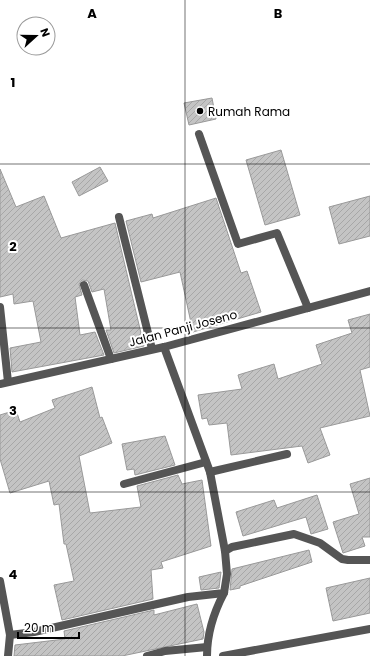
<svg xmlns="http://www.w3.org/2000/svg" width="370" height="656" font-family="Poppins,sans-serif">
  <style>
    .building { fill: url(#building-hatch); stroke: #999 }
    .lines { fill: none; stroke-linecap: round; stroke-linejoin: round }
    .lane { stroke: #555; stroke-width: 8 }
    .street { stroke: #555; stroke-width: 8 }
    .grid { fill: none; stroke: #000; stroke-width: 1; stroke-opacity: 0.55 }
    .poi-dot { fill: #000; stroke: #fff; stroke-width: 1.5 }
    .labels { text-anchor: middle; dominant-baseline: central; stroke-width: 4; stroke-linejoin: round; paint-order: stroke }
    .poi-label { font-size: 12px; fill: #000; stroke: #fff; text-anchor: start }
    .street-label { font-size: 12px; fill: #000; stroke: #fff }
    .grid-label { font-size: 13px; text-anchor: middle; font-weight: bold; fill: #000; stroke: #fff; stroke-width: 4; stroke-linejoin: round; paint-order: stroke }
  </style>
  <defs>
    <pattern id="building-hatch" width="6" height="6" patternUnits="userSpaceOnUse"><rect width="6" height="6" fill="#c4c4c4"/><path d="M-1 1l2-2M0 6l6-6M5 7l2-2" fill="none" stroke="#a7a7a7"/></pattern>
  </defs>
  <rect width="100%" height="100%" fill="#fff"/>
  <!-- building -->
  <g class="building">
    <path d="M 212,98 L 216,119 L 189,125 L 184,103 Z"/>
    <path d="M 281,150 L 300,215 L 265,225 L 246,160 Z"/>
    <path d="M 100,167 L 108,181 L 79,196 L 72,182 Z"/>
    <path d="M 0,169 L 16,207 L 44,196 L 61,238 L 115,223 L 144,346 L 114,353 L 106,330 L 111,330 L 104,289 L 92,292 L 88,281 L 82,280 L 79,284 L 82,295 L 75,297 L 80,335 L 95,332 L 104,355 L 12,372 L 10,348 L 41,342 L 33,301 L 14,304 L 13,294 L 0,297 Z"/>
    <path d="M 370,196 L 370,236 L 339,244 L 329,207 Z"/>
    <path d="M 216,198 L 241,273 L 247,271 L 261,312 L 193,332 L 180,272 L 141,282 L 126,221 L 152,214 L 153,218 Z"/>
    <path d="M 370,314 L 370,367 L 360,370 L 370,416 L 320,428 L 330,455 L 308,463 L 302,446 L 231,455 L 227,423 L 209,425 L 207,418 L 202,419 L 198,395 L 242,389 L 238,375 L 274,364 L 278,379 L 322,364 L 316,345 L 352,333 L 348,320 Z"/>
    <path d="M 92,387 L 100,418 L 102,417 L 112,443 L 79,456 L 90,513 L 141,507 L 137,486 L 178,475 L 182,484 L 202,480 L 211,546 L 161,562 L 163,568 L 151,570 L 153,599 L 62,620 L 54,585 L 74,581 L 66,544 L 64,544 L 59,504 L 54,505 L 49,481 L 10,493 L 0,459 L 0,415 L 16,410 L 20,422 L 55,408 L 52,400 Z"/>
    <path d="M 165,436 L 175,465 L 135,475 L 134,469 L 127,470 L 122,444 Z"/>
    <path d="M 370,478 L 370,537 L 362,537 L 365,546 L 343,553 L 333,522 L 359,514 L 350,484 Z"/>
    <path d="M 317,495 L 328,529 L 311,534 L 306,517 L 243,536 L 236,512 L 274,500 L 277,508 Z"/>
    <path d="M 309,550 L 312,562 L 240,586 L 240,588 L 230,590 L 232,569 Z"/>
    <path d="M 221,572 L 219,588 L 201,590 L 199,577 Z"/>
    <path d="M 370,578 L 370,613 L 333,621 L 326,588 Z"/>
    <path d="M 197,604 L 204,632 L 203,639 L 122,656 L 14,656 L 15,645 L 65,639 L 64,631 L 154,610 L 154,615 Z"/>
  </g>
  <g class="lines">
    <!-- lane -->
    <g class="lane">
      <path d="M 199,134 L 238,244 L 277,233 L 308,308"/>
      <path d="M 124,484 L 206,462"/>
    </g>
    <!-- street -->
    <g class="street">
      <path d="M 119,217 L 152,349"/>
      <path d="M 84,285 L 111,359"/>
      <path d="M 0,307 L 8,382"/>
      <path d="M 0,384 L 164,347 L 370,291"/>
      <path d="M 210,472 L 287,454"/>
      <path d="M 225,551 L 232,547 L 294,534 L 320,543 L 342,559 L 348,560 L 370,560"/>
      <path d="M 0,581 L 10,635 L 34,632 L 188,597 L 224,593 L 227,574 L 225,551 L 210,472 L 164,347"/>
      <path d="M 8,656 L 10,635"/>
      <path d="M 147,656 L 165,651 L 207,647"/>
      <path d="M 207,656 C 207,635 214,612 224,593"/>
      <path d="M 223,656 L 370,629"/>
    </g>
  </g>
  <!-- grid -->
  <path class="grid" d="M 185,0 L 185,656M 0,164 L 370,164M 0,328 L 370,328M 0,492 L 370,492"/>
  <!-- markers -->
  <circle class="poi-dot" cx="200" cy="111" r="4"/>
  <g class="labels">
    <!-- poi labels -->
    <g class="poi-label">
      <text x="208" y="111">Rumah Rama</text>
    </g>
    <!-- street labels -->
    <g class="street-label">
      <text transform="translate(183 328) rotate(-15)">Jalan Panji Joseno</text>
    </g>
  </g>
  <g class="grid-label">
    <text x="92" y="18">A</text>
    <text x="278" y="18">B</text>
    <text x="13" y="87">1</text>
    <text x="13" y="251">2</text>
    <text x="13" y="415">3</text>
    <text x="13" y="579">4</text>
  </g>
  <!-- north arrow -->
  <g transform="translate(36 36) rotate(69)"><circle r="19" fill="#ffffff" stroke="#999999"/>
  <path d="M0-3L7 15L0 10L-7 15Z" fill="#000000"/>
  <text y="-6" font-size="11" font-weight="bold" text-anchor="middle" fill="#000000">N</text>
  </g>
  <!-- scale -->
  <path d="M18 632v6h61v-6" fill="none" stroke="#000000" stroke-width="2"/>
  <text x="24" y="632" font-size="12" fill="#000000" stroke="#ffffff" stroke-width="3" paint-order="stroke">20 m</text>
</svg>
